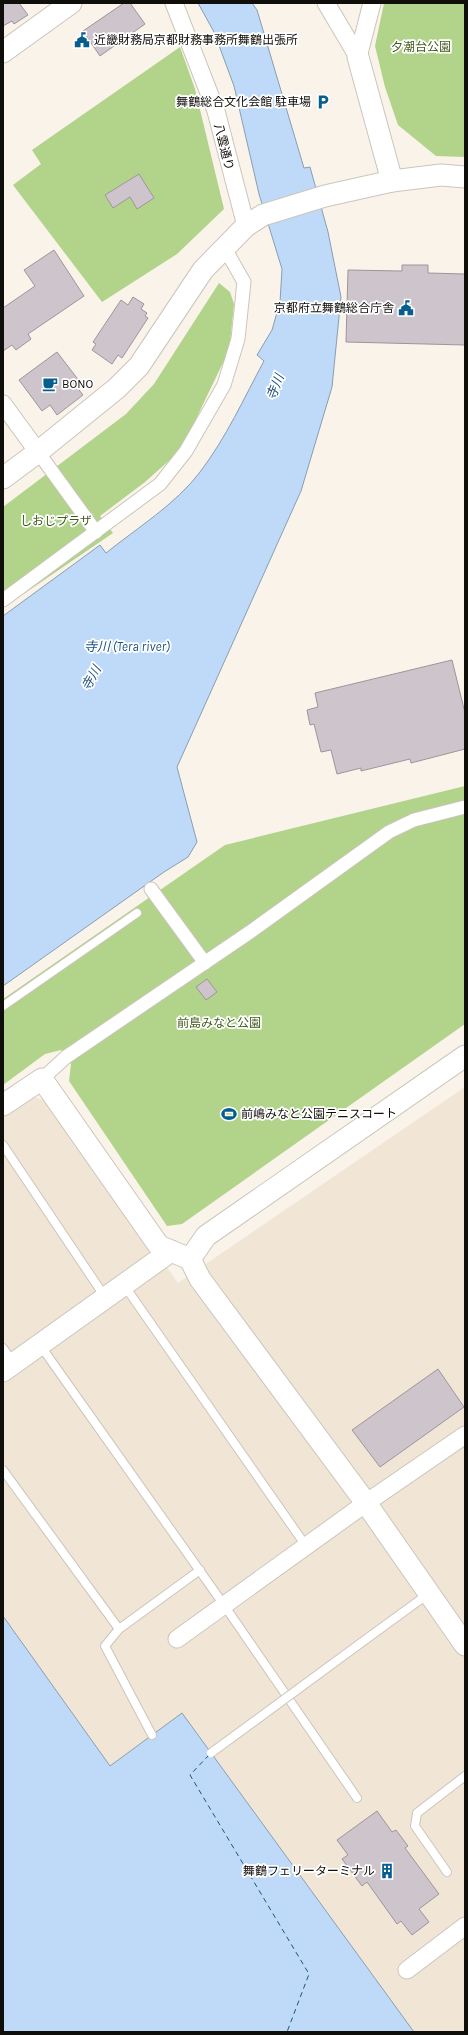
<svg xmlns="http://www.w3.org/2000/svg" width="468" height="2035" font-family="Karla,'Noto Sans JP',sans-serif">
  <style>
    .built { fill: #f1e6d5 }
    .green { fill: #b1d38a }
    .water { fill: #bedaf8; stroke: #8a9db1 }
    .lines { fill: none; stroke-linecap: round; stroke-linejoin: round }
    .ferry { stroke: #1e5180; stroke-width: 1; stroke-dasharray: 5 4; stroke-linecap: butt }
    .building { fill: #cec4cc; stroke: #9e959c }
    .service-casing { stroke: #cbc5bb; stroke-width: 10 }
    .pedestrian-casing { stroke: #cbc5bb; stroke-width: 15 }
    .minor-casing { stroke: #cbc5bb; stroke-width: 19 }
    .tertiary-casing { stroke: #cbc5bb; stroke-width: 23 }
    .service { stroke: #fff; stroke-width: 8 }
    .pedestrian { stroke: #fff; stroke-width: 13 }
    .minor { stroke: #fff; stroke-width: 17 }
    .tertiary { stroke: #fff; stroke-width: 21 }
    .service-bridge-casing { stroke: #cbc5bb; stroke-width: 10; stroke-linecap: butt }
    .service-bridge { stroke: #fff; stroke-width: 8 }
    .labels { text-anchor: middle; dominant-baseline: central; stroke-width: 3.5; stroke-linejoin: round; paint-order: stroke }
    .poi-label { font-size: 12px; fill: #100e0a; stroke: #fff; text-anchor: start }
    .park-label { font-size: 12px; fill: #415b1b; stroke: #fff }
    .street-label { font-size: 12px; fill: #100e0a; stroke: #fff }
    .water-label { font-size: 13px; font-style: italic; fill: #1e5180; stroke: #fff }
  </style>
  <rect width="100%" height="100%" fill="#faf3e9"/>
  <!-- built -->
  <path class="built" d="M 465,1087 L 465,2032 L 414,2032 L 182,1713 L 110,1766 L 3,1616 L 3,1115 L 30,1096 L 50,1102 L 178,1283 Z"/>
  <!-- green -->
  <g class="green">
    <path d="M 384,3 L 465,3 L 465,157 L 436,156 L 398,125 L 385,87 L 375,46 Z"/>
    <path d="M 180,47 L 195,89 L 224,209 L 177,254 L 102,302 L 13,185 L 41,164 L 32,150 Z"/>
    <path d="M 219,283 L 230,292 L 234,304 L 230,343 L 232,344 L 181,450 L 145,482 L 100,516 L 113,533 L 3,608 L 3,507 L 126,414 L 154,384 Z"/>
    <path d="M 465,786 L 465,1024 L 182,1224 L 167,1226 L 69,1081 L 71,1064 L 61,1050 L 45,1054 L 3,1085 L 3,999 L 225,845 Z"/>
  </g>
  <!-- water -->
  <g class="water">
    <path d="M 198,3 L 252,3 L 257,10 L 304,168 L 310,167 L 328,232 L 341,297 L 332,387 L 301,491 L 177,767 L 197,842 L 188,857 L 164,872 L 3,986 L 3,616 L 100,545 L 106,553 C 137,528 176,504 200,472 C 226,438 244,398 264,361 L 257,355 L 272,330 L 280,302 L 282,269 L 259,194 L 234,86 L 214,32 Z"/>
    <path d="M 3,1616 L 110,1766 L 182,1713 L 414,2032 L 3,2032 Z"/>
  </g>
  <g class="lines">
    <!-- ferry -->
    <path class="ferry" d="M 209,1755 L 190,1775 L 309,1974 L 287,2032"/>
  </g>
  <!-- building -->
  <g class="building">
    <path d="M 3,3 L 19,3 L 28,15 L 14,24 L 12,21 L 3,26 Z"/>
    <path d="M 124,3 L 130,3 L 145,24 L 100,56 L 83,31 Z"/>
    <path d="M 139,174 L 154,198 L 137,209 L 130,197 L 113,208 L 105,195 Z"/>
    <path d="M 54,250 L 84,296 L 28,334 L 31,339 L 16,350 L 12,345 L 3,351 L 3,308 L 35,286 L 24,270 Z"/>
    <path d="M 402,265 L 428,265 L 428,273 L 465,274 L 465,345 L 346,342 L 348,270 L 402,271 Z"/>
    <path d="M 133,297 L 144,304 L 141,309 L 147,313 L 145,316 L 148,318 L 122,358 L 118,355 L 112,364 L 92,350 L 96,344 L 93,342 L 121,300 L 128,305 Z"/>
    <path d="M 57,352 L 80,382 L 76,386 L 83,395 L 57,415 L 50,405 L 42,411 L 19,380 Z"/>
    <path d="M 452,660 L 465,713 L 465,749 L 411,763 L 410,759 L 361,771 L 361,768 L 337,774 L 331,750 L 321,752 L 314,724 L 310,725 L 307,710 L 318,707 L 315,693 Z"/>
    <path d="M 207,979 L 217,992 L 206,1000 L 196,987 Z"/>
    <path d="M 438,1369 L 464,1407 L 380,1467 L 352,1430 Z"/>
    <path d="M 377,1811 L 392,1832 L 396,1830 L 408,1846 L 405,1848 L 439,1894 L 419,1909 L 429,1922 L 412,1935 L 401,1921 L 397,1924 L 367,1882 L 362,1886 L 342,1859 L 348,1855 L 337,1840 Z"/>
  </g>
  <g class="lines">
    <!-- service casing -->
    <g class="service-casing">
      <g id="service">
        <path d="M 3,1006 L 137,913"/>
        <path d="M 3,1145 L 105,1297"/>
        <path d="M 124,1285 L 306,1546"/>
        <path d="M 40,1345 L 224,1605 L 357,1798"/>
        <path d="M 3,1348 L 13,1362"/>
        <path d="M 3,1470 L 119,1629"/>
        <path d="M 369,1637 L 428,1594"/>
        <path d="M 152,1735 L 105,1646 L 119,1629 L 200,1570"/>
        <path d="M 447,1872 L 415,1826 L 417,1813 L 465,1776"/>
      </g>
    </g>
    <!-- pedestrian casing -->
    <g class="pedestrian-casing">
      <g id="pedestrian">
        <path d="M 38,452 L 96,532"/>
        <path d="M 3,600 L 160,484 L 186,451 L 224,385 L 238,339 L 244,282 L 224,247"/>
        <path d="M 151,889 L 205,963"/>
        <path d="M 42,1079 L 66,1057 L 250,932 L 389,832 L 414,820 L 465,807"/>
      </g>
    </g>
    <!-- minor casing -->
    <g class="minor-casing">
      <g id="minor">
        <path d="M 174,3 L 216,111 L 246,226"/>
        <path d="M 326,3 L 358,57"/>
        <path d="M 358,57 L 372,3"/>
        <path d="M 3,404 L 38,452"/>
        <path d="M 177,1639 L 366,1503 L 465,1435"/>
        <path d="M 407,1970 L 465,1926"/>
      </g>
    </g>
    <!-- tertiary casing -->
    <g class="tertiary-casing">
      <g id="tertiary">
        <path d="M 3,52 L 71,3"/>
        <path d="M 358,57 L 392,181"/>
        <path d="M 3,478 L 38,452 L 117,388 L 139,366 L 203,270 L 246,226 L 263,215 L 325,196 L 392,181 L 441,175 L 465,177"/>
        <path d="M 3,1105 L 42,1079 L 159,1246 L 190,1259 L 200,1279 L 366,1503 L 465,1645"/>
        <path d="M 190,1259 L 206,1236 L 465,1056"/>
        <path d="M 3,1371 L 171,1251"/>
      </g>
    </g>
    <!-- service -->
    <use href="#service" class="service"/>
    <!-- pedestrian -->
    <use href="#pedestrian" class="pedestrian"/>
    <!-- minor -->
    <use href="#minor" class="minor"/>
    <!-- tertiary -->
    <use href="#tertiary" class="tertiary"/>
    <!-- service-bridge casing -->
    <g class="service-bridge-casing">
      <path id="service-bridge" d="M 211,1753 L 369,1637"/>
    </g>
    <!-- service-bridge -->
    <use href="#service-bridge" class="service-bridge"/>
  </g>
  <!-- icons -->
  <defs>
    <g id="civic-bare" transform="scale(1.2)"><path d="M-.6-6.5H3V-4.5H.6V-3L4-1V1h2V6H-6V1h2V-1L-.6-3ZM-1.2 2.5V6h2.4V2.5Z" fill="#065e8f" stroke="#fff" stroke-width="2.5" paint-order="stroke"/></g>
    <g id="parking-bare" transform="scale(1.2)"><path d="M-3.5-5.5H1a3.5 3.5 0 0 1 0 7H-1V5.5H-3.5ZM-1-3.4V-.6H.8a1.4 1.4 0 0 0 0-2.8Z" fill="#065e8f" stroke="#fff" stroke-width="2.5" paint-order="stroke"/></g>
    <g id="cafe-bare" transform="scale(1.2)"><path d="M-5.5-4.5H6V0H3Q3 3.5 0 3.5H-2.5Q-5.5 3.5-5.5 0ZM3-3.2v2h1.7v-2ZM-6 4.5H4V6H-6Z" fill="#065e8f" stroke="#fff" stroke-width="2.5" paint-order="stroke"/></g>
    <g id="stadium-bare" transform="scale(1.2)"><path d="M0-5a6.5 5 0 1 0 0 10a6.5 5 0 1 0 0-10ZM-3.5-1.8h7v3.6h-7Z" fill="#065e8f" stroke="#fff" stroke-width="2.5" paint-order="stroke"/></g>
    <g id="building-bare" transform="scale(1.2)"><path d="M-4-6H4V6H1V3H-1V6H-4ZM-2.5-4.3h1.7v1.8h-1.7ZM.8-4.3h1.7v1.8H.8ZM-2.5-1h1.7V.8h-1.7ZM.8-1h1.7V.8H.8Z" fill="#065e8f" stroke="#fff" stroke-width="2.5" paint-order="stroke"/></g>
  </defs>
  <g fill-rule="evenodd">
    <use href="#civic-bare" x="82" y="40"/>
    <use href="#parking-bare" x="323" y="102"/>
    <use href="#civic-bare" x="406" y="308"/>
    <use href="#cafe-bare" x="50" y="384"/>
    <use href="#stadium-bare" x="229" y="1114"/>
    <use href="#building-bare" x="387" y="1871"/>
  </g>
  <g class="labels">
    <!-- poi labels -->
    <g class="poi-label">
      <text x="94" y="40">近畿財務局京都財務事務所舞鶴出張所</text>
      <text x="311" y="102" text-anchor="end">舞鶴総合文化会館 駐車場</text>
      <text x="394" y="308" text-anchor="end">京都府立舞鶴総合庁舎</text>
      <text x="62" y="384">BONO</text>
      <text x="241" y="1114">前嶋みなと公園テニスコート</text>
      <text x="375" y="1871" text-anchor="end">舞鶴フェリーターミナル</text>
    </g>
    <!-- park labels -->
    <g class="park-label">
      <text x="421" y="47">夕潮台公園</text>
      <text x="56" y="521">しおじプラザ</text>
      <text x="219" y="1023">前島みなと公園</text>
    </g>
    <!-- street labels -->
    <g class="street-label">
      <text transform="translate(224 147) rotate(76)">八雲通り</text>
    </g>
    <!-- water labels -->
    <g class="water-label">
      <text transform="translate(275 387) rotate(-69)">寺川</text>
      <text x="127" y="646">寺川 (Tera river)</text>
      <text transform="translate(91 678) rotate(-61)">寺川</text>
    </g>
  </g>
  <!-- border -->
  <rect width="468" height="2035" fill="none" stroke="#100e0a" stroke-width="8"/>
</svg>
